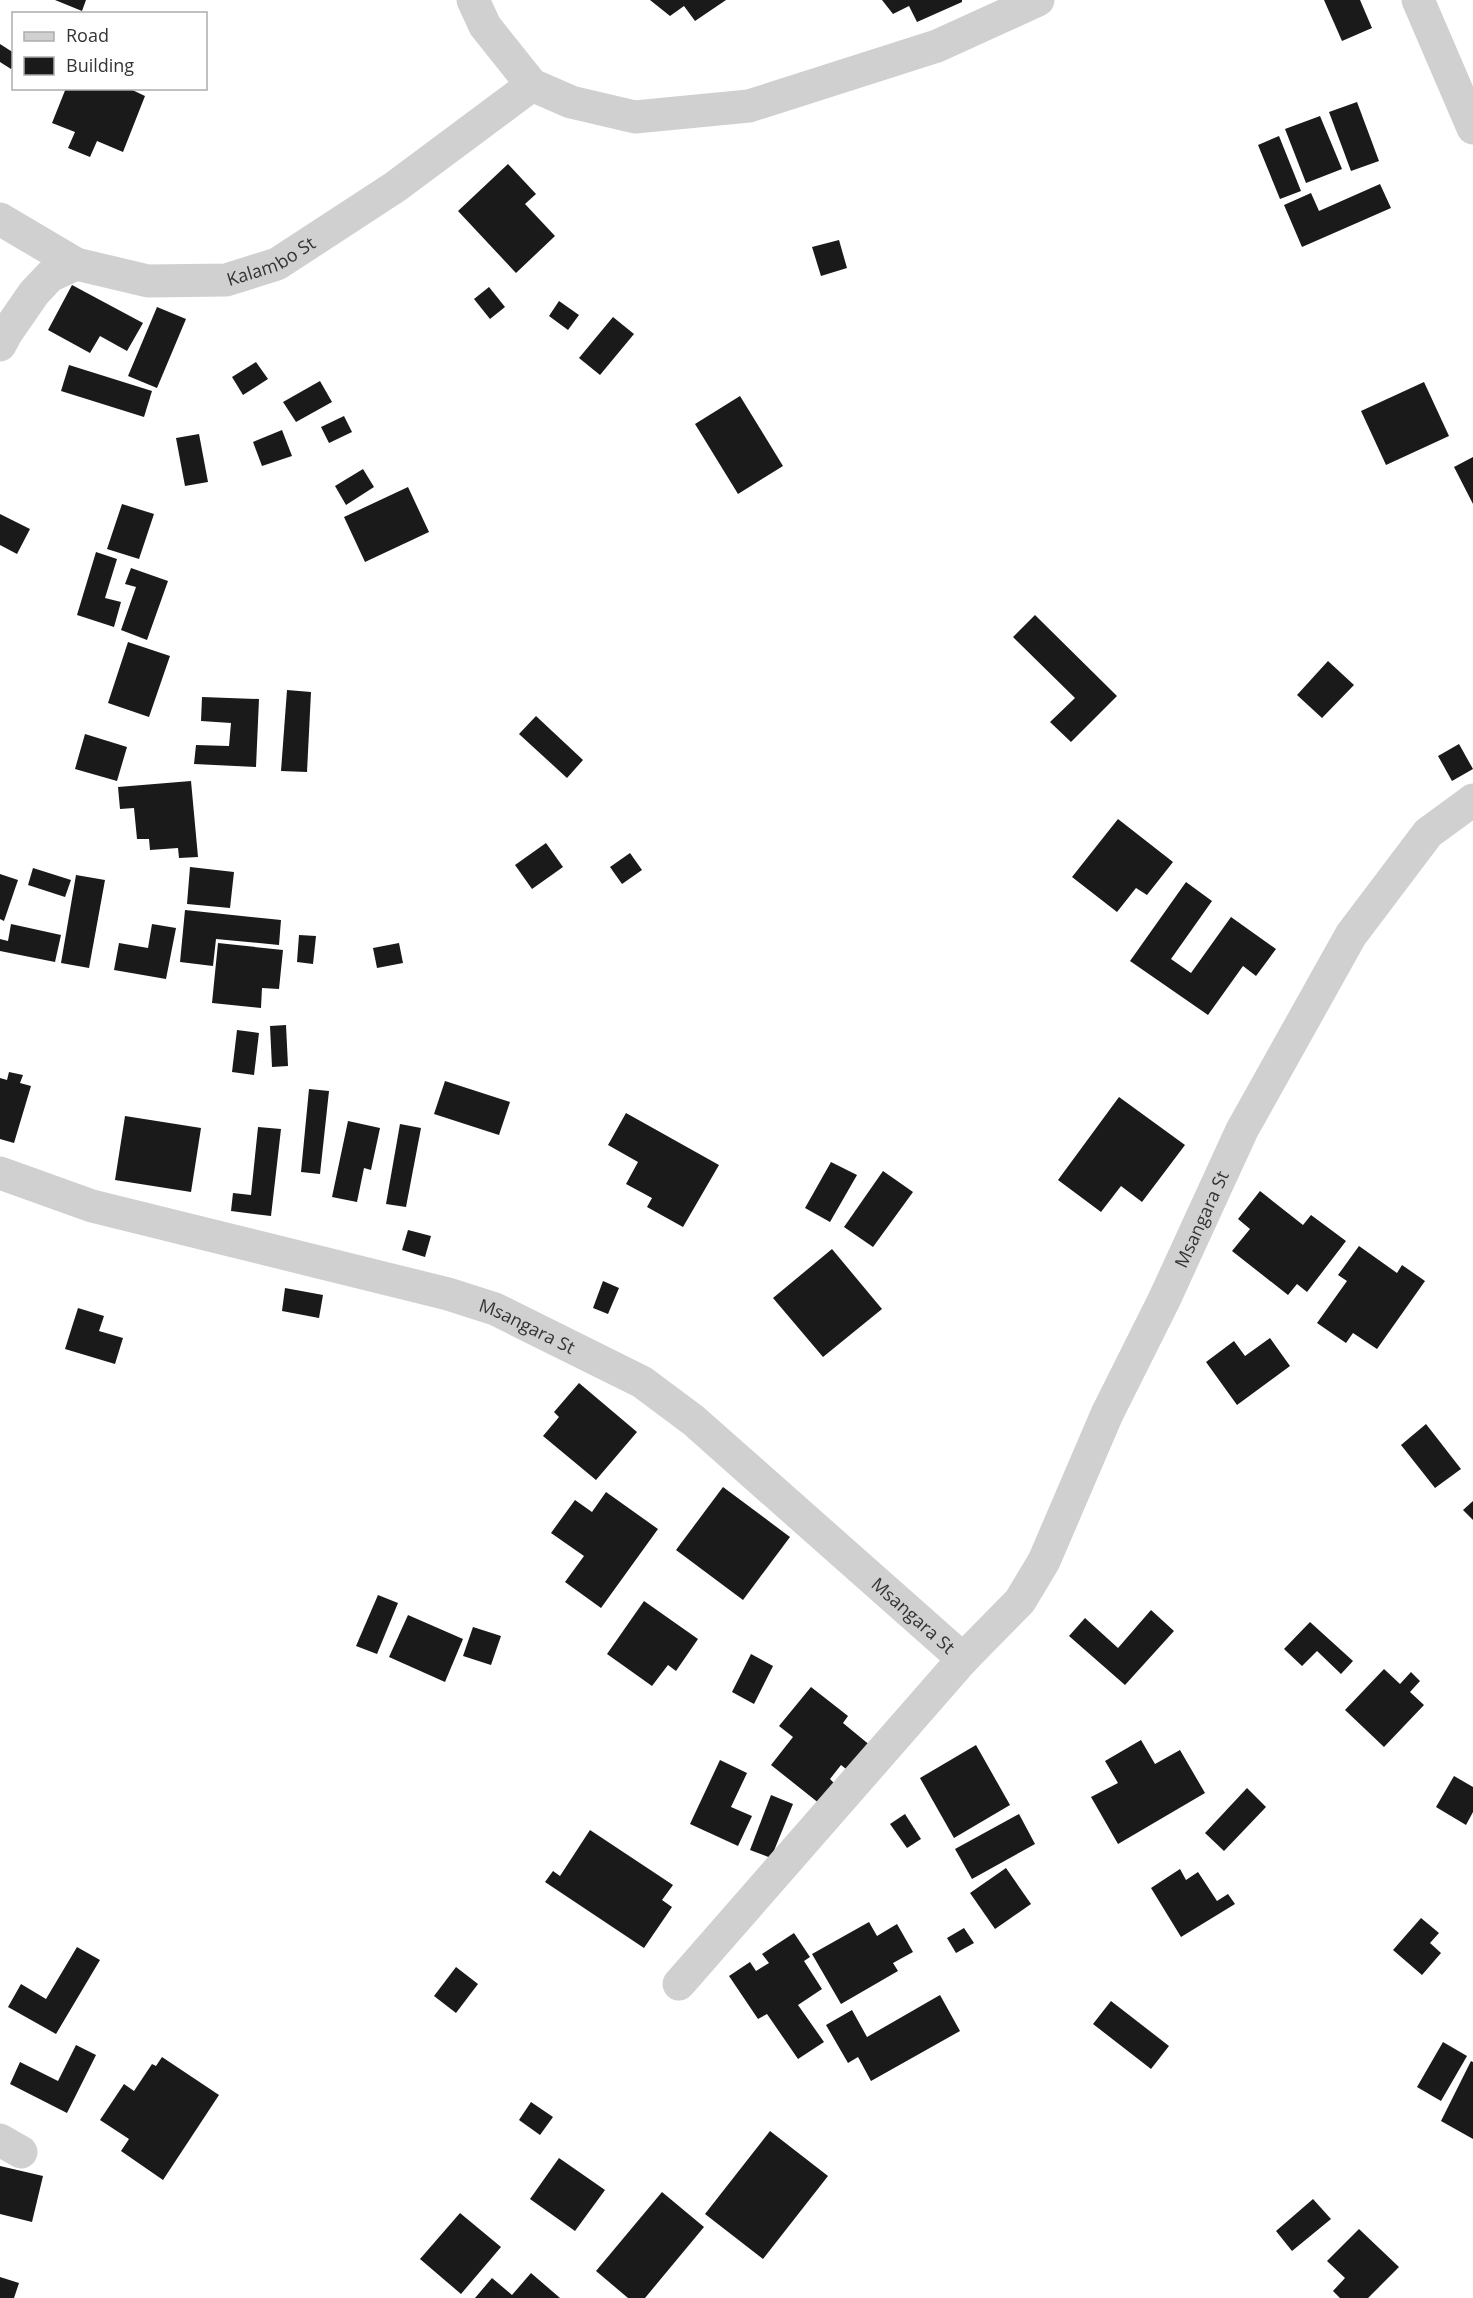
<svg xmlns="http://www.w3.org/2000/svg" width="1473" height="2298" font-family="'Open Sans',sans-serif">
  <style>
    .building { fill: #1a1a1a }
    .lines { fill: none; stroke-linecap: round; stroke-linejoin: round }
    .street { stroke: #d0d0d0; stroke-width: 33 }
    .labels { text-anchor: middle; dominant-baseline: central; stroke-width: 6; stroke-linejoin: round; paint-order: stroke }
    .street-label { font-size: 18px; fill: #333; stroke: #fff }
  </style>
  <rect width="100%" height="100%" fill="#fff"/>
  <!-- building -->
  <g class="building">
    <path d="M 55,0 L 86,0 L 82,11 Z"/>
    <path d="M 650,0 L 726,0 L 695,21 L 684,6 L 670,16 Z"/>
    <path d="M 882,0 L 962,0 L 962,2 L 917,22 L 909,6 L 893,14 Z"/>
    <path d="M 1324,0 L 1360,0 L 1372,28 L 1342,41 Z"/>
    <path d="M 0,44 L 14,53 L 14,64 L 11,69 L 0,62 Z"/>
    <path d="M 66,88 L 128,88 L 145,96 L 123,152 L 97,141 L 90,157 L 68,148 L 75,132 L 52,123 Z"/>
    <path d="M 1357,102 L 1379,161 L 1351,171 L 1329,112 Z"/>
    <path d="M 1320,116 L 1342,169 L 1306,183 L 1285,129 Z"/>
    <path d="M 1279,136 L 1301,191 L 1280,199 L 1258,145 Z"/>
    <path d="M 508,164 L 536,194 L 525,204 L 555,236 L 516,273 L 458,211 Z"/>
    <path d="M 1380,184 L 1391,208 L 1302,247 L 1284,205 L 1311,193 L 1319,211 Z"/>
    <path d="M 839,240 L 847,268 L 821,276 L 812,247 Z"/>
    <path d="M 72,285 L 143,323 L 127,351 L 100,336 L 90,353 L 48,330 Z"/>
    <path d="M 489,287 L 505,307 L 490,319 L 474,299 Z"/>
    <path d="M 559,301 L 579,315 L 568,330 L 549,316 Z"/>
    <path d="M 157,307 L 186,319 L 157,388 L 128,376 Z"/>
    <path d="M 613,317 L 634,334 L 600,375 L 579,358 Z"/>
    <path d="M 256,362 L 268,379 L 243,395 L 232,377 Z"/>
    <path d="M 69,365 L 152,391 L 144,417 L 61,391 Z"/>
    <path d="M 320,381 L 332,402 L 296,422 L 283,402 Z"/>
    <path d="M 1424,382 L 1449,436 L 1386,465 L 1361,411 Z"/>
    <path d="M 740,396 L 783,466 L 738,494 L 695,424 Z"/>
    <path d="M 344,416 L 352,432 L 329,443 L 321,427 Z"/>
    <path d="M 282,430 L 292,456 L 262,466 L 253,442 Z"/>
    <path d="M 199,434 L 208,482 L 185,486 L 176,438 Z"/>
    <path d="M 1473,457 L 1473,504 L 1454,467 Z"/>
    <path d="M 363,469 L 374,487 L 346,505 L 335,486 Z"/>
    <path d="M 408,487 L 429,532 L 365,562 L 344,517 Z"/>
    <path d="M 122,504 L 154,514 L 139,559 L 107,549 Z"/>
    <path d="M 0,514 L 30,529 L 17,554 L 0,545 Z"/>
    <path d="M 96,552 L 117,559 L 105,598 L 121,602 L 114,627 L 77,615 Z"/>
    <path d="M 131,568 L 168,581 L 147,640 L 121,630 L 136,587 L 125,584 Z"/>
    <path d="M 1035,615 L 1117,696 L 1071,742 L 1050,722 L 1075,698 L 1013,637 Z"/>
    <path d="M 128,642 L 170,656 L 149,717 L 108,703 Z"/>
    <path d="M 1328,661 L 1354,685 L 1322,718 L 1297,695 Z"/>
    <path d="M 287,690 L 311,692 L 307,772 L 281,771 Z"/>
    <path d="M 202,697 L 259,699 L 256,767 L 194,764 L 196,745 L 229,746 L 231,723 L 201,721 Z"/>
    <path d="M 536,716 L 583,760 L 567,778 L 519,734 Z"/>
    <path d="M 85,734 L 127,747 L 117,781 L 75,769 Z"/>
    <path d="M 1459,744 L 1473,769 L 1452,781 L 1438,756 Z"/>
    <path d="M 191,781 L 198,857 L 179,858 L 178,848 L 150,850 L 149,839 L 137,839 L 134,808 L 120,809 L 118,787 Z"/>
    <path d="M 1118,819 L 1173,862 L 1147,895 L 1136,888 L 1117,912 L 1072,877 Z"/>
    <path d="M 546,843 L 563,867 L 532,889 L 515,865 Z"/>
    <path d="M 630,853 L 642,870 L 622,884 L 610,867 Z"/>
    <path d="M 190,867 L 234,872 L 230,908 L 187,904 Z"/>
    <path d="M 33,868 L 71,880 L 65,897 L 28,885 Z"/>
    <path d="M 0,874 L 18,880 L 4,921 L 0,919 Z"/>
    <path d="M 76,875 L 105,880 L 89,968 L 61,963 Z"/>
    <path d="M 1186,882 L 1212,901 L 1171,959 L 1191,973 L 1231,917 L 1276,949 L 1256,976 L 1243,966 L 1208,1015 L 1130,961 Z"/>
    <path d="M 185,910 L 281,920 L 279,945 L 216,939 L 213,966 L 180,962 Z"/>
    <path d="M 11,924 L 61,935 L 55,962 L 0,951 L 0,939 L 8,941 Z"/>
    <path d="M 152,924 L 176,928 L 166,979 L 114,970 L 119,943 L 148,948 Z"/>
    <path d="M 299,935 L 316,936 L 313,964 L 297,962 Z"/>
    <path d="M 218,943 L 283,950 L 279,989 L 262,988 L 261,1008 L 212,1003 Z"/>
    <path d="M 399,943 L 403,963 L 377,968 L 373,948 Z"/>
    <path d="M 286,1025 L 288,1066 L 272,1067 L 270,1026 Z"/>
    <path d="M 237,1030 L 259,1033 L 254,1075 L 232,1072 Z"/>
    <path d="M 9,1072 L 23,1075 L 20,1083 L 31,1086 L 14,1143 L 0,1139 L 0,1078 L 7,1080 Z"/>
    <path d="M 445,1081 L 510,1102 L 499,1135 L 434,1114 Z"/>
    <path d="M 309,1089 L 329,1091 L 320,1174 L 301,1172 Z"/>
    <path d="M 1119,1097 L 1185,1145 L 1142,1202 L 1121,1186 L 1101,1212 L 1058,1180 Z"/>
    <path d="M 626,1113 L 719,1165 L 683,1227 L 647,1207 L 652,1198 L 626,1184 L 638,1162 L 608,1145 Z"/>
    <path d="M 125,1116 L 201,1128 L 191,1192 L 115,1180 Z"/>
    <path d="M 348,1121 L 380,1128 L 371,1170 L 364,1168 L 357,1202 L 332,1197 Z"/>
    <path d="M 400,1124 L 421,1128 L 406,1207 L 386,1204 Z"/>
    <path d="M 258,1127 L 281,1129 L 271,1216 L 231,1211 L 233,1193 L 251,1195 Z"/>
    <path d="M 831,1162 L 857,1175 L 830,1222 L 805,1208 Z"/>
    <path d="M 883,1171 L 913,1192 L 873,1247 L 844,1227 Z"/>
    <path d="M 1260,1191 L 1303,1225 L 1311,1215 L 1346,1241 L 1307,1292 L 1297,1284 L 1288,1295 L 1232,1251 L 1250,1229 L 1238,1219 Z"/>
    <path d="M 408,1230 L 431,1236 L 425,1257 L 402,1250 Z"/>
    <path d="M 1359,1246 L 1397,1273 L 1402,1265 L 1425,1281 L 1377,1349 L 1353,1333 L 1346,1343 L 1317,1323 L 1347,1281 L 1338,1275 Z"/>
    <path d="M 832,1249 L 882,1309 L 823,1357 L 773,1298 Z"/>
    <path d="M 603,1281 L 619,1288 L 608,1314 L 593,1308 Z"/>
    <path d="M 285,1288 L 323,1295 L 319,1318 L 282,1311 Z"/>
    <path d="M 78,1308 L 104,1316 L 99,1331 L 123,1338 L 115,1364 L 65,1349 Z"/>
    <path d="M 1270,1338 L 1290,1366 L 1237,1405 L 1206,1362 L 1234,1341 L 1245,1356 Z"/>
    <path d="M 579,1383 L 637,1432 L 596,1480 L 543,1436 L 559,1417 L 554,1412 Z"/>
    <path d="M 1426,1424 L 1461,1469 L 1435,1488 L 1401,1445 Z"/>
    <path d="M 723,1487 L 790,1537 L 743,1600 L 676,1550 Z"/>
    <path d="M 606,1492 L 658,1529 L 601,1608 L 565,1582 L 584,1556 L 551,1533 L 575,1500 L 592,1512 Z"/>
    <path d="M 1473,1501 L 1473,1520 L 1463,1510 Z"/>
    <path d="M 378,1595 L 398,1603 L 377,1654 L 356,1646 Z"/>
    <path d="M 644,1601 L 698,1639 L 676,1671 L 668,1665 L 652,1686 L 607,1654 Z"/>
    <path d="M 1151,1610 L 1174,1631 L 1125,1685 L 1069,1636 L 1085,1618 L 1118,1648 Z"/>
    <path d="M 408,1615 L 463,1639 L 445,1682 L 389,1657 Z"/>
    <path d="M 1310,1622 L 1353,1661 L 1341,1674 L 1317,1651 L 1302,1666 L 1284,1649 Z"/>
    <path d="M 473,1627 L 501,1636 L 491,1665 L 463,1656 Z"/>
    <path d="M 751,1654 L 773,1666 L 754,1704 L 732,1692 Z"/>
    <path d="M 1384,1669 L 1400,1684 L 1411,1672 L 1420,1681 L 1410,1692 L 1424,1705 L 1384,1747 L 1345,1710 Z"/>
    <path d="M 811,1687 L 848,1716 L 843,1723 L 877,1751 L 855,1776 L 841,1765 L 830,1779 L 836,1785 L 820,1804 L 771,1765 L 793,1737 L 779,1726 Z"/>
    <path d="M 1141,1740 L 1155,1764 L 1180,1750 L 1205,1793 L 1118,1844 L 1091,1797 L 1118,1783 L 1105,1761 Z"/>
    <path d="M 976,1745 L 1010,1805 L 954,1838 L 920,1778 Z"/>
    <path d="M 720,1760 L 747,1773 L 731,1807 L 752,1816 L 738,1846 L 690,1824 Z"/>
    <path d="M 1454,1776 L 1473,1787 L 1473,1812 L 1466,1825 L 1436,1807 Z"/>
    <path d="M 1247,1788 L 1266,1807 L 1224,1851 L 1205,1833 Z"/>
    <path d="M 771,1795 L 793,1804 L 771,1858 L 750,1850 Z"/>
    <path d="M 905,1814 L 921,1839 L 907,1848 L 890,1824 Z"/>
    <path d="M 1019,1814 L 1035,1844 L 972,1879 L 955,1849 Z"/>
    <path d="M 590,1830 L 673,1885 L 662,1900 L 672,1907 L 644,1948 L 545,1882 L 553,1871 L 560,1876 Z"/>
    <path d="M 1006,1868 L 1031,1904 L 995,1929 L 970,1893 Z"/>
    <path d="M 1180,1869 L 1186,1880 L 1198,1872 L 1217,1901 L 1228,1894 L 1235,1904 L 1181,1937 L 1151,1888 Z"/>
    <path d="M 1421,1918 L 1439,1933 L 1430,1943 L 1441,1953 L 1422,1975 L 1393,1950 Z"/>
    <path d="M 869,1922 L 877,1936 L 897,1924 L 913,1952 L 893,1963 L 898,1971 L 841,2004 L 812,1954 Z"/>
    <path d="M 964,1928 L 974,1943 L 956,1953 L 947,1938 Z"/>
    <path d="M 794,1933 L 810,1957 L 804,1961 L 822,1989 L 798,2005 L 824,2042 L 798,2059 L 767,2014 L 758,2019 L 729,1976 L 750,1962 L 756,1971 L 769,1963 L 762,1954 Z"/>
    <path d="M 77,1947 L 100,1960 L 56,2034 L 8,2007 L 21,1984 L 46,1999 Z"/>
    <path d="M 456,1967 L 478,1984 L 456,2013 L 434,1996 Z"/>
    <path d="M 940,1995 L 960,2031 L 871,2081 L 858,2057 L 848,2063 L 826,2025 L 852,2010 L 867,2037 Z"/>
    <path d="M 1111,2001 L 1169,2046 L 1151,2069 L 1093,2024 Z"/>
    <path d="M 1443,2042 L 1467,2056 L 1441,2101 L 1417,2087 Z"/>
    <path d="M 76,2045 L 96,2055 L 67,2113 L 10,2084 L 20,2062 L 58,2081 Z"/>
    <path d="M 162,2057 L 219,2095 L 163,2180 L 121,2151 L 129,2139 L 100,2120 L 124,2084 L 134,2091 L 152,2064 L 156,2066 Z"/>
    <path d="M 1471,2061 L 1473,2062 L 1473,2139 L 1441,2121 Z"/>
    <path d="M 531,2102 L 553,2117 L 540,2135 L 519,2120 Z"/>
    <path d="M 770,2131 L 828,2176 L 763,2259 L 705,2214 Z"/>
    <path d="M 559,2158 L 605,2190 L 575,2231 L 530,2199 Z"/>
    <path d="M 0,2166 L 43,2176 L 32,2222 L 0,2214 Z"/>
    <path d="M 662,2192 L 704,2227 L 645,2298 L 628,2298 L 596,2271 Z"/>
    <path d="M 1313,2199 L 1331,2219 L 1292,2251 L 1276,2231 Z"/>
    <path d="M 460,2213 L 501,2247 L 461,2294 L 420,2259 Z"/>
    <path d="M 1359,2229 L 1399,2267 L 1368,2298 L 1340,2298 L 1333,2291 L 1345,2278 L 1327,2261 Z"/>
    <path d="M 531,2273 L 560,2298 L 475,2298 L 492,2278 L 512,2295 Z"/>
    <path d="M 0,2277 L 19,2283 L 14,2298 L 0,2298 Z"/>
  </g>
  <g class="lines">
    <!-- street -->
    <g class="street">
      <path d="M 473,0 L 485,26 L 532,85 L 571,102 L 635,117 L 749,106 L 937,46 L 1038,0"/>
      <path d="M 1418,0 L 1473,128"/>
      <path d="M 0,219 L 76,264"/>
      <path id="s1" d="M 0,345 L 7,332 L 34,293 L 50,276 L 76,264 L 148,281 L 226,280 L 277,264 L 395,187 L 532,85"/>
      <path id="s2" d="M 0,1173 L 92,1206 L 448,1294 L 495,1309 L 642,1382 L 693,1420 L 963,1659"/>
      <path id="s3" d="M 679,1984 L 963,1659 L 1020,1601 L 1044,1561 L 1107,1414 L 1164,1300 L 1242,1130 L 1351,935 L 1428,833 L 1473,800"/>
      <path d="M 0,2140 L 21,2152"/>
    </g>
  </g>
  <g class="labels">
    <!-- street labels -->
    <g class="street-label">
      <text stroke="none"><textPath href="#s1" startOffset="315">Kalambo St</textPath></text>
      <text stroke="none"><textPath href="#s3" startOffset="936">Msangara St</textPath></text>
      <text stroke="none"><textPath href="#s2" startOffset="550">Msangara St</textPath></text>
      <text stroke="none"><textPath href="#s2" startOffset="1036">Msangara St</textPath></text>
    </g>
  </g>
  <!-- legend -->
  <rect x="12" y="12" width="195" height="78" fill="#ffffff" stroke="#adadad" stroke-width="1.5"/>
  <rect x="24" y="32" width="30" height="9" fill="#d0d0d0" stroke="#adadad" stroke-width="1.5"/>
  <text x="66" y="42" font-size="18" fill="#333333">Road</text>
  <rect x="24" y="57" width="30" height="18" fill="#1a1a1a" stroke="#adadad" stroke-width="1.5"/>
  <text x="66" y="72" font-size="18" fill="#333333">Building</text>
</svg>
